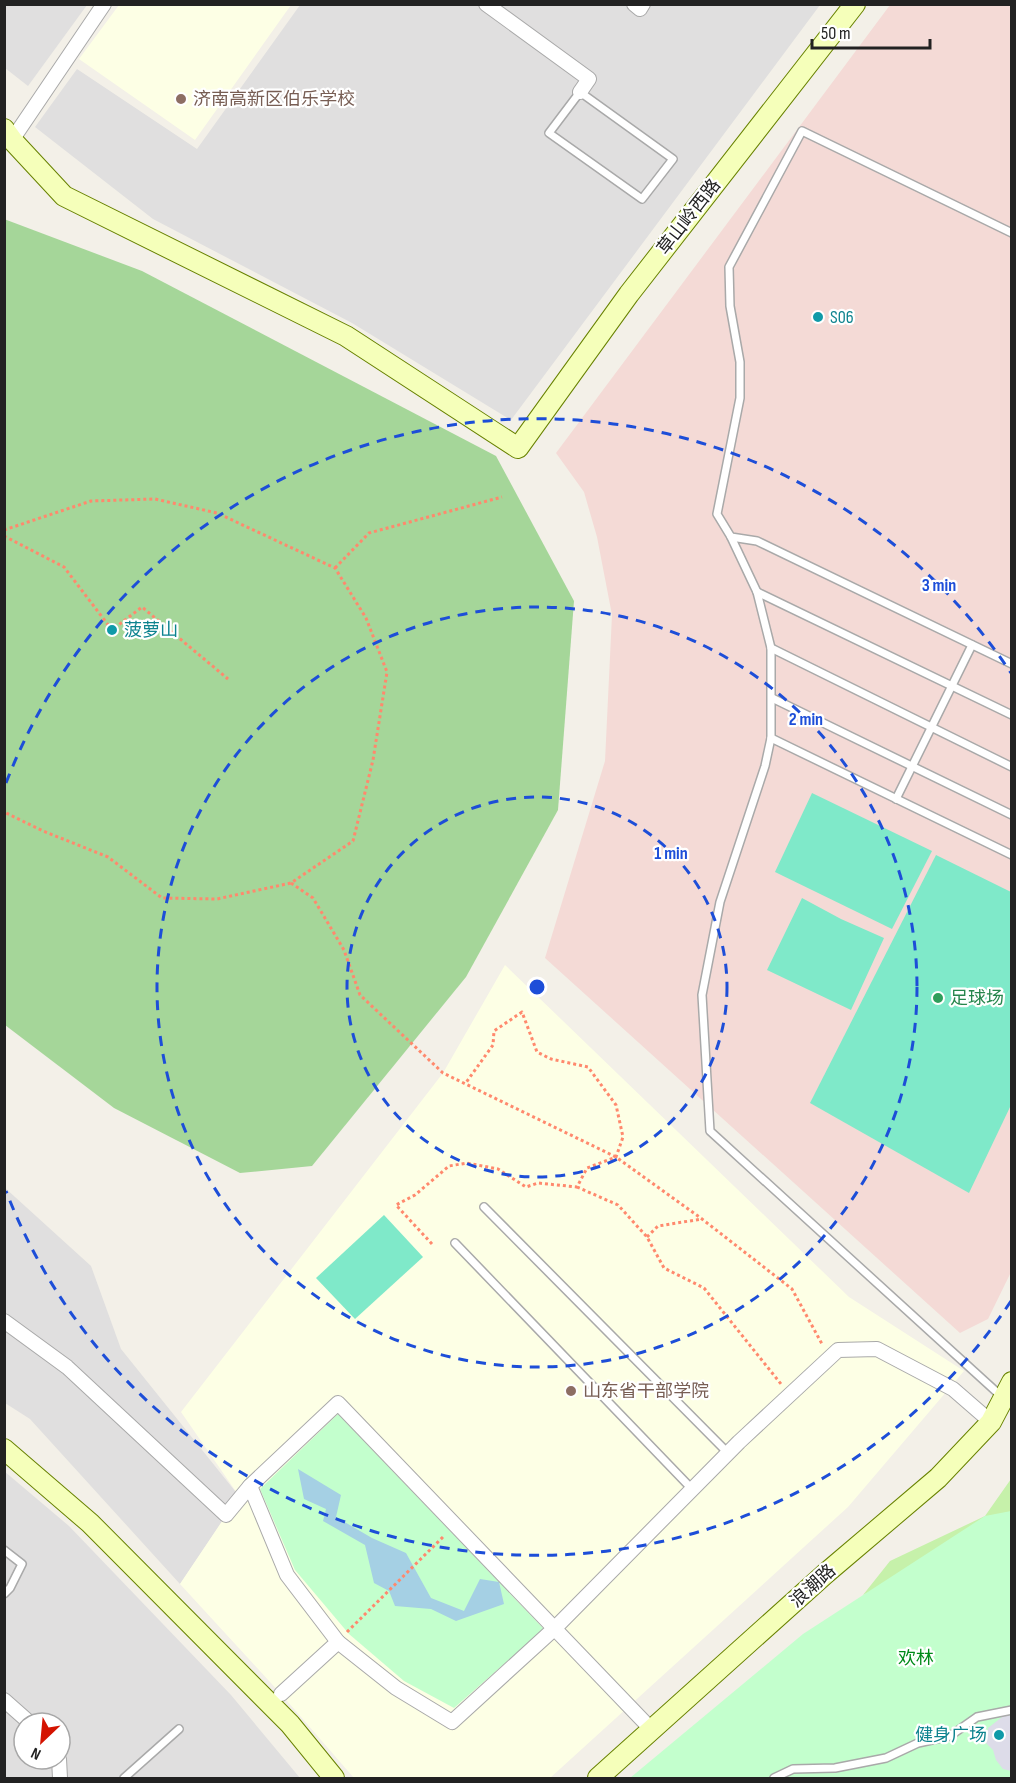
<svg xmlns="http://www.w3.org/2000/svg" width="1016" height="1783" font-family="'Sofia Sans Condensed','Noto Sans SC',sans-serif">
  <style>
    .residential { fill: #e0dfdf; fill-rule: evenodd }
    .commercial { fill: #f4dad6 }
    .education { fill: #fdffe5 }
    .grass { fill: #c6f1aa }
    .forest { fill: #a5d699 }
    .park { fill: #c3ffcd }
    .pitch { fill: #7fe9c9 }
    .plaza { fill: #dddce9 }
    .water { fill: #a5d0e4 }
    .lines { fill: none; stroke-linecap: round; stroke-linejoin: round }
    .lane-casing { stroke: #a9a9a9; stroke-width: 10 }
    .street-casing { stroke: #a9a9a9; stroke-width: 16 }
    .secondary-casing { stroke: #688200; stroke-width: 22 }
    .path { stroke: #ff896d; stroke-width: 3; stroke-dasharray: 3 3; stroke-linecap: butt }
    .lane { stroke: #fff; stroke-width: 7 }
    .street { stroke: #fff; stroke-width: 14 }
    .secondary { stroke: #f5ffba; stroke-width: 20 }
    .ring { fill: none; stroke: #1d4ed8; stroke-width: 3; stroke-dasharray: 10 8 }
    .education-dot { fill: #8d6e63; stroke: #fff; stroke-width: 2 }
    .culture-dot { fill: #0f9aa8; stroke: #fff; stroke-width: 2 }
    .leisure-dot { fill: #2e9e5b; stroke: #fff; stroke-width: 2 }
    .labels { text-anchor: middle; dominant-baseline: central; stroke-width: 4.5; stroke-linejoin: round; paint-order: stroke }
    .education-label { font-size: 18px; fill: #785e54; stroke: #fff; text-anchor: start }
    .street-label { font-size: 18px; fill: #222; stroke: #fff }
    .culture-label { font-size: 18px; fill: #0d838f; stroke: #fff; text-anchor: start }
    .leisure-label { font-size: 18px; fill: #27864d; stroke: #fff; text-anchor: start }
    .park-label { font-size: 18px; fill: #018a19; stroke: #fff }
    .centre { fill: #1d4ed8; stroke: #fff; stroke-width: 3 }
    .ring-label { font-size: 18px; text-anchor: middle; font-weight: bold; fill: #1d4ed8; stroke: #fff; stroke-width: 4.5; stroke-linejoin: round; paint-order: stroke }
  </style>
  <rect width="100%" height="100%" fill="#f3f0e8"/>
  <!-- residential -->
  <g class="residential">
    <path d="M 4,5 L 87,5 L 28,86 L 5,68 Z"/>
    <path d="M 300,5 L 820,5 L 511,420 L 352,323 L 153,219 L 35,127 L 77,69 L 197,149 Z"/>
    <path d="M 4,1187 L 91,1266 L 121,1349 L 239,1496 L 180,1584 L 30,1419 L 5,1403 Z"/>
    <path d="M 4,1471 L 69,1526 L 231,1695 L 300,1778 L 5,1778 ZM 24,1723 L 60,1723 L 60,1759 L 24,1759 Z"/>
  </g>
  <!-- commercial -->
  <path class="commercial" d="M 890,5 L 1011,5 L 1012,1270 L 988,1319 L 960,1333 L 545,958 L 605,761 L 612,615 L 597,537 L 584,492 L 556,453 Z"/>
  <!-- education -->
  <g class="education">
    <path d="M 119,5 L 119,4 L 291,5 L 195,140 L 79,59 Z"/>
    <path d="M 505,965 L 849,1297 L 964,1371 L 848,1507 L 550,1778 L 354,1778 L 281,1694 L 180,1584 L 239,1496 L 181,1412 L 443,1073 Z"/>
  </g>
  <!-- grass -->
  <path class="grass" d="M 1011,1479 L 1011,1525 L 863,1595 L 890,1561 L 985,1516 Z"/>
  <!-- forest -->
  <path class="forest" d="M 4,219 L 142,271 L 496,456 L 574,601 L 558,810 L 466,977 L 312,1166 L 240,1173 L 114,1108 L 5,1025 Z"/>
  <!-- park -->
  <g class="park">
    <path d="M 338,1414 L 544,1629 L 454,1708 L 404,1681 L 349,1634 L 295,1570 L 260,1489 Z"/>
    <path d="M 1011,1511 L 1011,1778 L 630,1778 L 803,1634 L 985,1516 Z"/>
  </g>
  <!-- pitch -->
  <g class="pitch">
    <path d="M 812,793 L 932,851 L 892,929 L 775,872 Z"/>
    <path d="M 936,855 L 1011,892 L 1011,1105 L 969,1193 L 810,1103 Z"/>
    <path d="M 802,898 L 841,919 L 884,938 L 851,1010 L 767,970 Z"/>
    <path d="M 384,1215 L 423,1257 L 355,1319 L 316,1278 Z"/>
  </g>
  <!-- plaza -->
  <path class="plaza" d="M 1011,1710 L 1011,1771 L 1003,1769 L 996,1760 L 993,1750 L 985,1742 L 988,1728 Z"/>
  <!-- water -->
  <path class="water" d="M 298,1469 L 341,1495 L 336,1517 L 372,1538 L 406,1553 L 431,1598 L 464,1611 L 480,1579 L 499,1582 L 504,1604 L 456,1621 L 431,1609 L 395,1606 L 389,1591 L 374,1583 L 365,1545 L 323,1521 L 326,1509 L 304,1499 Z"/>
  <g class="lines">
    <!-- lane casing -->
    <g class="lane-casing">
      <g id="lane">
        <path d="M 580,92 L 673,159 L 642,199 L 549,133 Z"/>
        <path d="M 1012,233 L 802,131 L 729,267 L 730,306 L 740,362 L 740,398 L 717,514 L 731,537 L 757,541 L 1012,664"/>
        <path d="M 731,537 L 757,592 L 771,648 L 771,738 L 765,766 L 720,902 L 702,995 L 710,1131 L 1001,1396"/>
        <path d="M 757,592 L 1012,715"/>
        <path d="M 771,648 L 1012,767"/>
        <path d="M 772,698 L 1012,815"/>
        <path d="M 771,738 L 1012,855"/>
        <path d="M 896,799 L 972,645"/>
        <path d="M 484,1207 L 728,1453"/>
        <path d="M 455,1243 L 692,1489"/>
        <path d="M 4,1550 L 22,1564 L 10,1588 L 4,1594"/>
        <path d="M 124,1778 L 179,1729"/>
        <path d="M 774,1778 L 793,1769 L 835,1768 L 886,1758 L 918,1743 L 950,1736 L 977,1717 L 1012,1710"/>
      </g>
    </g>
    <!-- street casing -->
    <g class="street-casing">
      <g id="street">
        <path d="M 486,4 L 589,79 L 580,92"/>
        <path d="M 634,4 L 640,9 L 643,4"/>
        <path d="M 12,140 L 104,4"/>
        <path d="M 4,1321 L 67,1367 L 226,1515 L 250,1486"/>
        <path d="M 338,1642 L 396,1688 L 452,1722 L 555,1628 L 739,1442 L 838,1350 L 877,1349 L 953,1389 L 991,1422"/>
        <path d="M 281,1694 L 338,1642 L 287,1575 L 250,1486 L 338,1403 L 652,1730"/>
        <path d="M 4,1700 L 30,1723"/>
        <path d="M 59,1759 L 60,1778"/>
      </g>
    </g>
    <!-- secondary casing -->
    <g class="secondary-casing">
      <g id="secondary">
        <path d="M 4,129 L 12,140 L 64,196 L 346,336 L 518,448 L 629,294 L 855,4"/>
        <path d="M 4,1449 L 90,1523 L 290,1724 L 334,1778"/>
        <path d="M 598,1778 L 825,1574 L 938,1478 L 991,1422 L 1012,1382"/>
      </g>
    </g>
    <!-- path -->
    <g class="path">
      <path d="M 4,530 L 91,501 L 155,499 L 217,513 L 335,568 L 366,618 L 387,672 L 373,760 L 353,841 L 291,883 L 217,899 L 162,898 L 108,857 L 43,831 L 4,812"/>
      <path d="M 4,536 L 64,567 L 112,630 L 142,607 L 228,679"/>
      <path d="M 335,568 L 369,533 L 502,497"/>
      <path d="M 291,883 L 313,898 L 344,950 L 360,995 L 443,1073 L 616,1157 L 702,1219 L 792,1289 L 822,1344"/>
      <path d="M 577,1187 L 618,1205 L 647,1237 L 664,1268 L 704,1288 L 781,1384"/>
      <path d="M 647,1237 L 658,1226 L 702,1219"/>
      <path d="M 432,1244 L 396,1205 L 415,1195 L 449,1166 L 467,1163 L 498,1169 L 526,1187 L 538,1183 L 577,1187 L 587,1168 L 616,1157 L 623,1137 L 616,1105 L 588,1067 L 551,1059 L 537,1052 L 522,1012 L 494,1031 L 493,1045 L 465,1084"/>
      <path d="M 347,1632 L 445,1535"/>
    </g>
    <!-- lane -->
    <use href="#lane" class="lane"/>
    <!-- street -->
    <use href="#street" class="street"/>
    <!-- secondary -->
    <use href="#secondary" class="secondary"/>
  </g>
  <!-- distance rings -->
  <g class="ring">
    <circle cx="537" cy="987" r="190"/>
    <circle cx="537" cy="987" r="380"/>
    <path d="M1011 1301A569 569 0 0 1 6 1191M6 783A569 569 0 0 1 1011 673"/>
  </g>
  <!-- markers -->
  <g class="education-dot">
    <circle cx="181" cy="99" r="6"/>
    <circle cx="571" cy="1391" r="6"/>
  </g>
  <g class="culture-dot">
    <circle cx="818" cy="317" r="6"/>
    <circle cx="112" cy="630" r="6"/>
    <circle cx="999" cy="1735" r="6"/>
  </g>
  <circle class="leisure-dot" cx="938" cy="998" r="6"/>
  <g class="labels">
    <!-- education labels -->
    <g class="education-label">
      <text x="193" y="99">济南高新区伯乐学校</text>
      <text x="583" y="1391">山东省干部学院</text>
    </g>
    <!-- street labels -->
    <g class="street-label">
      <text transform="translate(689 217) rotate(-52)">草山岭西路</text>
      <text transform="translate(813 1586) rotate(-42)">浪潮路</text>
    </g>
    <!-- culture labels -->
    <g class="culture-label">
      <text x="830" y="317">S06</text>
      <text x="124" y="630">菠萝山</text>
      <text x="987" y="1735" text-anchor="end">健身广场</text>
    </g>
    <!-- leisure labels -->
    <g class="leisure-label">
      <text x="950" y="998">足球场</text>
    </g>
    <!-- park labels -->
    <g class="park-label">
      <text x="916" y="1658">欢林</text>
    </g>
  </g>
  <circle cx="537" cy="987" r="9" class="centre"/>
  <g class="ring-label">
    <text x="939" y="591">3 min</text>
    <text x="806" y="725">2 min</text>
    <text x="671" y="859">1 min</text>
  </g>
  <!-- border -->
  <rect width="1016" height="1783" fill="none" stroke="#222222" stroke-width="12"/>
  <!-- north arrow -->
  <g transform="translate(42 1741) rotate(206)"><circle r="28" fill="#ffffff" stroke="#a7a7a7" stroke-width="1.5"/>
  <path d="M0-4.5L10 22L0 15L-10 22Z" fill="#d41300"/>
  <text y="-9" font-size="16" font-weight="bold" text-anchor="middle" fill="#222222">N</text>
  </g>
  <!-- scale -->
  <path d="M812 39v9h118v-9" fill="none" stroke="#222222" stroke-width="3"/>
  <text x="821" y="39" font-size="18" fill="#222222" stroke="#ffffff" stroke-width="4.5" paint-order="stroke">50 m</text>
</svg>
